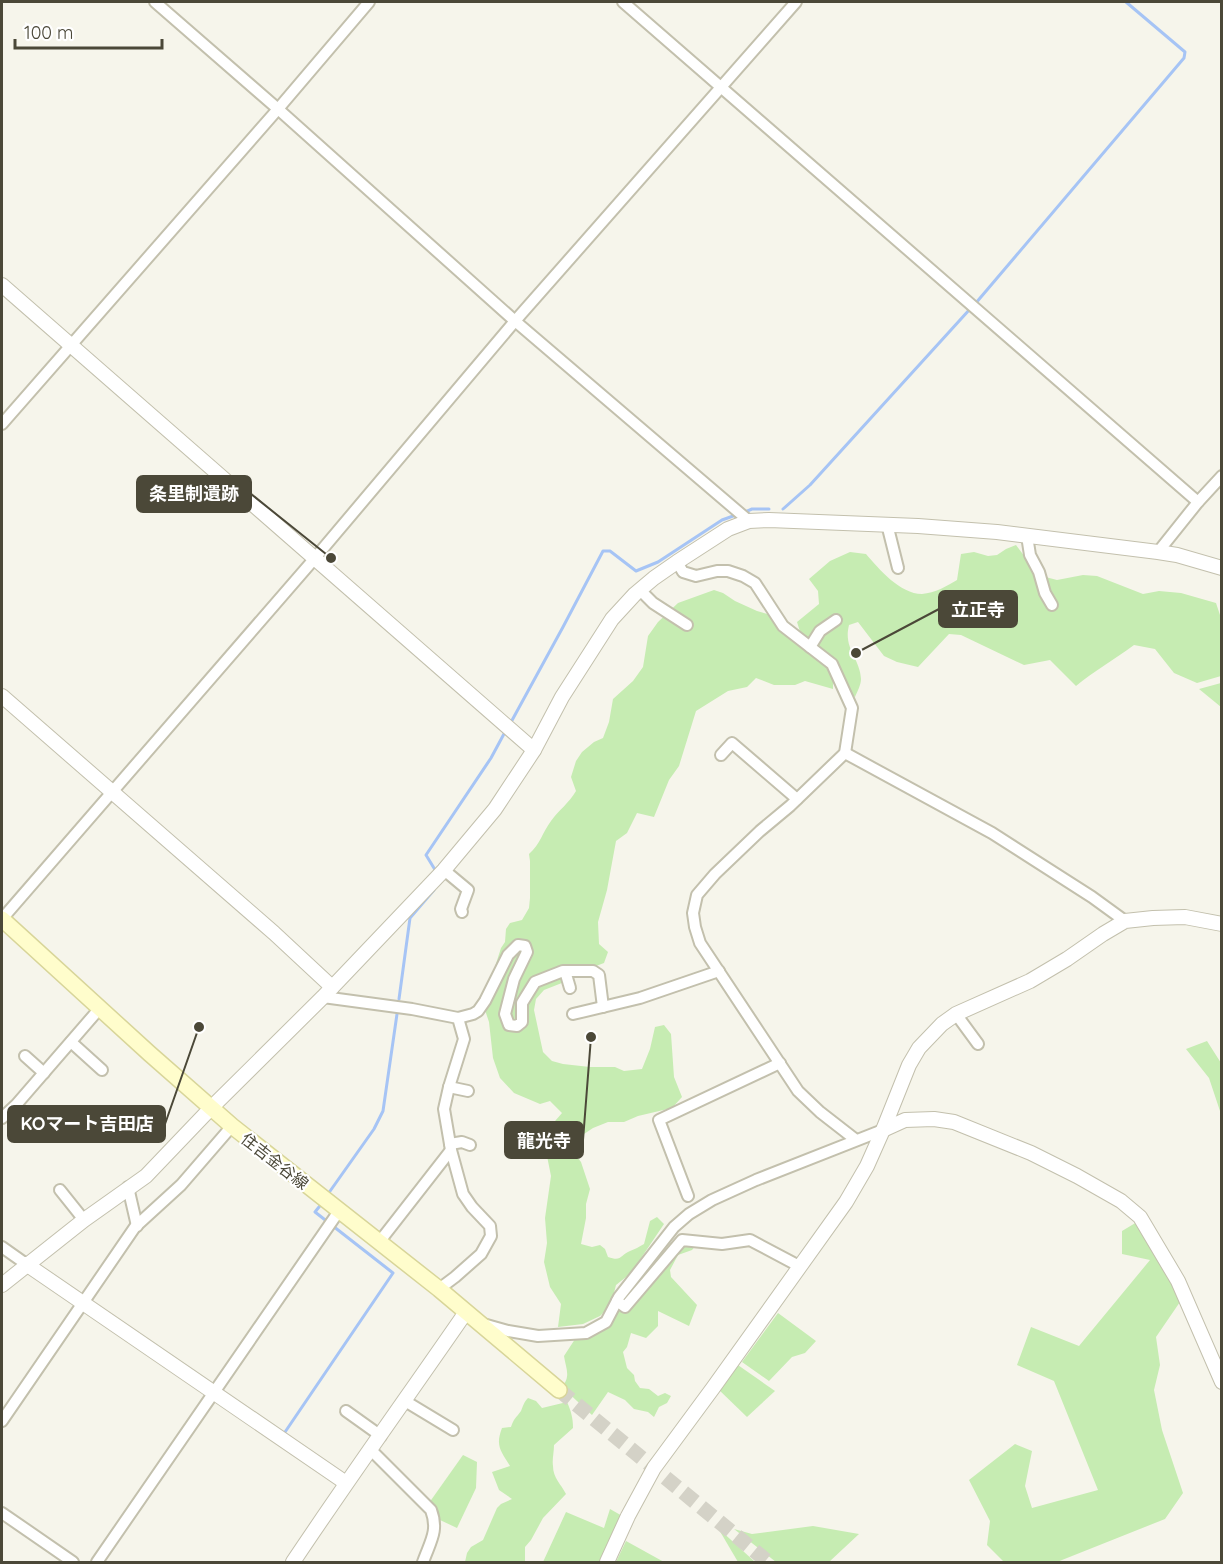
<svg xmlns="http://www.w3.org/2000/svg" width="1223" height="1564" font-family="Quicksand,'Noto Sans JP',sans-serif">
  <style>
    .green { fill: #c6ecb2 }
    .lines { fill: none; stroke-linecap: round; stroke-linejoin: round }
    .stream { stroke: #a6c4f5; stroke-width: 3 }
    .secondary-tunnel { stroke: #d4d2c7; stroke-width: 15; stroke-dasharray: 15 8; stroke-linecap: butt }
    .minor-casing { stroke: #c3c0ad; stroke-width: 14 }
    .tertiary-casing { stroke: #c3c0ad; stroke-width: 16 }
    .secondary-casing { stroke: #d8d599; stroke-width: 18 }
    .minor { stroke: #fff; stroke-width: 10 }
    .tertiary { stroke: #fff; stroke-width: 14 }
    .secondary { stroke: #fffdcc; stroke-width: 15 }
    .labels { text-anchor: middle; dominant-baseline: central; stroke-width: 4.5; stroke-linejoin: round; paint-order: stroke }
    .street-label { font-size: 16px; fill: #4b4838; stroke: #fff }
    .leader { fill: none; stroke: #4b4838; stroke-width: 2 }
    .callout-dot { fill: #4b4838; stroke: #fff; stroke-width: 2 }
    .callout { fill: #4b4838; stroke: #4b4838; stroke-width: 2 }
    .callout-label { font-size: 18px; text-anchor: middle; font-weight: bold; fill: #fff }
  </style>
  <rect width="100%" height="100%" fill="#f6f5eb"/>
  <!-- green -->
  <g class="green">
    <path d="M 1016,545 L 1025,557 L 1034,574 L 1057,580 L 1083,575 L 1097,576 L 1143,594 L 1159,591 L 1181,593 L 1216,603 L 1221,618 L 1221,676 L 1197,683 L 1174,673 L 1155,649 L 1134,645 C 1115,659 1094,671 1076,686 L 1050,660 L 1024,665 L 961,635 L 949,634 L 918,667 L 897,662 L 884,656 L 858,622 L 849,625 C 843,649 860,658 861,679 C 861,685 857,692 855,697 L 837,685 L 833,673 L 833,689 L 805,681 L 795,685 L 774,685 L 756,678 L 747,687 L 728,691 L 696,711 L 679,766 L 669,780 L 654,817 L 637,813 L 627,833 L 616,841 L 607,890 L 598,922 L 599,944 L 608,952 L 604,963 L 588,969 L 572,979 L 544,990 L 536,999 L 534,1010 L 543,1052 L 552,1061 L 563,1064 L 590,1067 L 615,1067 L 624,1071 L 642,1069 L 650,1049 L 655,1027 L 664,1025 L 671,1034 L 674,1077 L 682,1097 L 672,1108 L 638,1116 L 624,1122 L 608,1122 L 593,1128 L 581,1136 L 574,1153 L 581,1162 L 590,1189 L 586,1204 L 586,1218 L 581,1244 L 592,1247 L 600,1245 L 605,1249 L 608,1257 C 622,1262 620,1255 630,1251 C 635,1249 639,1247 644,1244 L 650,1221 L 657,1217 L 664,1224 L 631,1273 L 616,1285 L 611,1305 L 600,1316 L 583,1324 L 558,1327 L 561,1304 L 550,1287 L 544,1262 L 547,1243 L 545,1218 L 551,1176 L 545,1146 L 545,1138 L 549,1128 L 562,1113 L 550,1101 L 540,1104 L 514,1093 L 500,1078 L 493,1058 L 489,1022 L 485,1010 L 493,973 L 501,948 L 505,942 L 506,929 L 510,923 L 522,920 L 529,908 L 530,898 L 530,861 L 529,854 C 541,843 542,833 551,821 C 559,810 569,803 576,791 L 571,777 L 576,761 L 582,752 L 594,742 L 603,738 L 609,722 L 613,699 L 633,681 L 643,667 L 648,636 L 658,622 L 678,603 L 714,590 L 723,593 L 735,601 L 757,611 L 771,615 L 803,641 L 797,622 L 819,604 L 818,591 L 809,579 L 830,561 L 850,552 L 866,554 C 879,569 900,594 922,594 C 935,593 947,586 957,580 L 961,554 L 974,552 L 988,556 L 997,555 L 1006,549 Z"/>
    <path d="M 1221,683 L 1222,683 L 1221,707 L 1199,689 Z"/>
    <path d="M 1207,1041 L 1221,1063 L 1221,1114 L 1209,1078 L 1186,1049 Z"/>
    <path d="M 1137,1222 L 1182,1299 L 1156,1337 L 1160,1365 L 1154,1390 L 1162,1430 L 1183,1493 L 1165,1519 L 1057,1562 L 1004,1562 L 987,1545 L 990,1521 L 969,1480 L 1015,1444 L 1032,1451 L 1025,1486 L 1032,1508 L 1098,1490 L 1054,1381 L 1017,1365 L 1031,1327 L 1079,1346 L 1150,1260 L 1122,1254 L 1122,1231 Z"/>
    <path d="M 690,1244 L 696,1245 L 692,1250 L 678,1255 L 670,1270 L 671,1277 L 697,1305 L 689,1326 L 658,1311 L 658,1326 L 646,1338 L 631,1333 L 627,1347 L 623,1352 L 627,1368 L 634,1375 L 635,1381 L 640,1388 L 649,1389 L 658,1396 L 665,1393 L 671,1396 L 667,1403 L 659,1407 L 654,1417 L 648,1412 L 634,1409 L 625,1400 L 608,1392 L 592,1415 L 562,1387 C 571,1376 566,1369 564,1356 L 579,1333 L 595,1325 L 618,1309 L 644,1279 L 662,1255 L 663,1260 L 679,1249 Z"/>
    <path d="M 778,1313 L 816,1341 L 805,1353 L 792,1357 L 769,1381 L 742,1362 Z"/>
    <path d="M 735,1363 L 775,1391 L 747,1417 L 717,1388 Z"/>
    <path d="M 528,1398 L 536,1401 L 542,1408 L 567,1402 C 571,1411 573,1418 573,1428 L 554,1445 C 554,1453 552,1459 553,1466 C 553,1478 561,1484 566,1494 L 543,1518 L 531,1540 L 525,1547 L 525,1562 L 465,1562 L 467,1553 L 471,1547 L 483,1540 L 497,1508 L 501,1504 L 512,1499 L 499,1490 L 492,1472 L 510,1466 C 501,1451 495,1446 502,1428 L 511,1427 C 514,1418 516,1418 521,1411 C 523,1406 524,1402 528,1398 Z"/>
    <path d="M 463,1455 L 477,1462 L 476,1488 L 457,1528 L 440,1520 L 429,1503 Z"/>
    <path d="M 610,1509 L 624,1517 L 604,1562 L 543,1562 L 566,1512 L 604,1528 Z"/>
    <path d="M 813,1526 L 859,1534 L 829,1562 L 776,1562 L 734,1529 L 752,1534 Z"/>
    <path d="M 718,1528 L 755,1562 L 738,1562 Z"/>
    <path d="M 626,1541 L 664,1562 L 616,1562 Z"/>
  </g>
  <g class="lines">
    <!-- stream -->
    <g class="stream">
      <path d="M 975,304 L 1184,58 L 1185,52 L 1126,2"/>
      <path d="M 783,509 L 810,485 L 970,309"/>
      <path d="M 745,512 L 752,509 L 769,509"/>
      <path d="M 510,724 L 563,627 L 603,551 L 610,551 L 636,571 L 658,562 L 722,520 L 736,515"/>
      <path d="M 437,873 L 426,855 L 491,758 L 505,732"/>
      <path d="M 399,999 L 410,918 L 434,890"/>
      <path d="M 328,1194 L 374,1129 L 383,1111 L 397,1014"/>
      <path d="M 283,1435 L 393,1273 L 315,1212 L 323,1202"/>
    </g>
    <!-- secondary-tunnel -->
    <path class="secondary-tunnel" d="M 559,1390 L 768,1562"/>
    <!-- minor casing -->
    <g class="minor-casing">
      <g id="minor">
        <path d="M 155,2 L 278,109 L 515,321 L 749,521"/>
        <path d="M 623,2 L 1198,502"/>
        <path d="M 2,424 L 278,109 L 369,2"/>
        <path d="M 887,524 L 898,568"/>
        <path d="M 1027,536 L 1030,555 L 1039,572 L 1045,593 L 1052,605"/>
        <path d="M 1158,552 L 1198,502 L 1222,476"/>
        <path d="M 677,562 L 683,572 L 696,576 L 717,571 L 728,571 L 743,576 L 755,583 L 783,626 L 832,664 L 852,708 L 845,753 L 790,806 L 760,831 L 715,874 L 697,895 L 693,913 L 695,927 L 700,943 L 798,1091 L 820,1112 L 856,1140"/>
        <path d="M 640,590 L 653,603 L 687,625"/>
        <path d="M 810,647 L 820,631 L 836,620"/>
        <path d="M 845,753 L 992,833 L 1092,897 L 1125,921"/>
        <path d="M 721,755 L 732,743 L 797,799"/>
        <path d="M 444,870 L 468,890 L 461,909 L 462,912"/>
        <path d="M 2,919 L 315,558 L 515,321 L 796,2"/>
        <path d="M 565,971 L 570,988"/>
        <path d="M 323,997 L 412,1009 L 458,1018 L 464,1039 L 449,1087 L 444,1109 L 451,1150 L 463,1194 L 472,1207 L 490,1226 L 491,1236 L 481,1254 L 455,1277 L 439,1289"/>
        <path d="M 573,1014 L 640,998 L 719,971"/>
        <path d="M 956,1014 L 978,1044"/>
        <path d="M 458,1018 L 473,1014 L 478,1011 L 485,1001 L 508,955 L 518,945 L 525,946 L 527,952 L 514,979 L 505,1014 L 509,1025 L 517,1026 L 522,1022 L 522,1003 L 535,982 L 563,971 L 593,971 L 599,975 L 603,1007"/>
        <path d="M 71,1042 L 102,1070"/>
        <path d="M 25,1056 L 44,1073"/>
        <path d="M 449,1087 L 468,1091"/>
        <path d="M 2,1118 L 16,1105 L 100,1008"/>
        <path d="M 450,1144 L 462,1142 L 470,1145"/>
        <path d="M 128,1187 L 137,1226"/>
        <path d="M 60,1190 L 84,1220"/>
        <path d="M 688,1196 L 659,1120 L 780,1063"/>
        <path d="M 380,1241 L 451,1150"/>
        <path d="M 2,1247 L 26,1264"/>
        <path d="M 617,1301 L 625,1307 L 682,1240 L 722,1244 L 750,1240 L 799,1266"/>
        <path d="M 483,1324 L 508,1331 L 538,1336 L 586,1333 L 606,1322 L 619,1297 L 674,1227 L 689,1214 L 712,1200 L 756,1180 L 883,1130"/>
        <path d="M 405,1401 L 453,1430"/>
        <path d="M 346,1411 L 381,1436"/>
        <path d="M 2,1421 L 135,1227 L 181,1185 L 232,1126"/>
        <path d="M 371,1450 L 431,1510 C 439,1531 430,1542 423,1562"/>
        <path d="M 2,1513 L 73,1562"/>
        <path d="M 97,1562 L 339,1211"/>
      </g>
    </g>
    <!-- tertiary casing -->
    <g class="tertiary-casing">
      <g id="tertiary">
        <path d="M 2,285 L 534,750"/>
        <path d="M 2,696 L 274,933 L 332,987"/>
        <path d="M 883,1130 L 905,1120 L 934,1119 L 954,1122 L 1031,1153 L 1077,1176 L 1121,1201 L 1140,1217 L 1178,1281 L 1222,1382"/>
        <path d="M 26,1264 L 346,1483"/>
        <path d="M 2,1285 L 84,1220 L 146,1176 L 211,1108 L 323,997 L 444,870 L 495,809 L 534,750 L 562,697 L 612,619 L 635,594 L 654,578 L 677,562 L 728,529 L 749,521 L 769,520 L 918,526 L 997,532 L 1158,552 L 1177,555 L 1222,568"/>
        <path d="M 293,1562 C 349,1478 408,1396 466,1312"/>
        <path d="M 607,1562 L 628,1516 L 654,1468 L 713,1388 L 846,1202 L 867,1166 L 883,1130 L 909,1065 L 919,1048 L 942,1024 L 956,1014 L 1030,981 L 1067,959 L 1103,934 L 1125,921 L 1153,918 L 1185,917 L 1222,924"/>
      </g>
    </g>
    <!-- secondary casing -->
    <g class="secondary-casing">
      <path id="secondary" d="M 2,919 L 150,1054 L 232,1126 L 439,1289 L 559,1390"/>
    </g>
    <!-- minor -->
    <use href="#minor" class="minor"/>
    <!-- tertiary -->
    <use href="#tertiary" class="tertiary"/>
    <!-- secondary -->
    <use href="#secondary" class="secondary"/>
  </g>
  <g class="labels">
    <!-- street labels -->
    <g class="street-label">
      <text transform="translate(275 1161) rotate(38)">住吉金谷線</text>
    </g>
  </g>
  <!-- callouts -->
  <path class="leader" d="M331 558L251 494M856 653L939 609M199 1027L165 1124M591 1037L583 1140"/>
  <g class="callout-dot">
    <circle cx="331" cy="558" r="6"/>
    <circle cx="856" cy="653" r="6"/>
    <circle cx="199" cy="1027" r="6"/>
    <circle cx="591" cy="1037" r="6"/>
  </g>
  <g class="callout">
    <rect x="137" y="476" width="114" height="36" rx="6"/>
    <rect x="939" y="591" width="78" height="36" rx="6"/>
    <rect x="8" y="1106" width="157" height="36" rx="6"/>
    <rect x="505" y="1122" width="78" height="36" rx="6"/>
  </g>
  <g class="callout-label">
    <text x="194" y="500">条里制遺跡</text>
    <text x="978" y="616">立正寺</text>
    <text x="87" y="1130">KOマート吉田店</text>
    <text x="544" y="1147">龍光寺</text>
  </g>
  <!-- border -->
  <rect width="1223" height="1564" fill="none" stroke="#4b4838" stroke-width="6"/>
  <!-- scale -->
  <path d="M15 39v9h147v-9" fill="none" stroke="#4b4838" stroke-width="3"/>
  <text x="24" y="39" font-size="18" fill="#4b4838" stroke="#ffffff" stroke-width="4.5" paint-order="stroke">100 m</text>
</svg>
